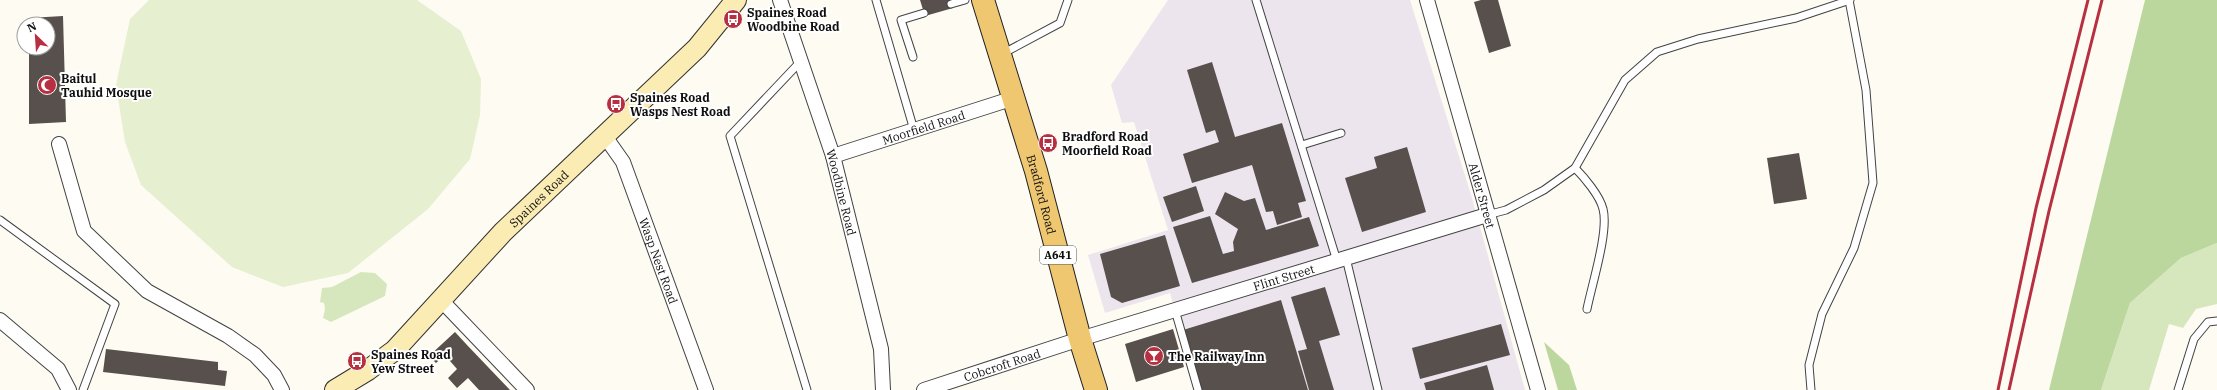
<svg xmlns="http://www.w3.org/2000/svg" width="2217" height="390" font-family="'IBM Plex Serif',serif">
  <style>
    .industrial { fill: #ece5ed }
    .green { fill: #d6e7be }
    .forest { fill: #bcd79e }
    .pitch { fill: #e6efcf }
    .building { fill: #57504c }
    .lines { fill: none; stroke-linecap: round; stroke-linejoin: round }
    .lane-casing { stroke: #424242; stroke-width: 9 }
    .street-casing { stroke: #424242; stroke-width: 16 }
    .secondary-casing { stroke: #313131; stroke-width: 22 }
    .primary-casing { stroke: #202020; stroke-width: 24 }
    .lane { stroke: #fff; stroke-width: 7 }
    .street { stroke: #fff; stroke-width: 14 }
    .secondary { stroke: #faecb2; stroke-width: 20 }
    .primary { stroke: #efc771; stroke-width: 22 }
    .rail { stroke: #b73041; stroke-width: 3 }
    .labels { text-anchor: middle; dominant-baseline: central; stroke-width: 4; stroke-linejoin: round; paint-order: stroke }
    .shield { fill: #fff; stroke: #575757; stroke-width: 1 }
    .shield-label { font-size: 11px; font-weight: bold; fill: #0f0f0f }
    .poi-label { font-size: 12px; font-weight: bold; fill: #0f0f0f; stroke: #fff; text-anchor: start }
    .street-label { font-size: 12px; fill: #0f0f0f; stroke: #fff }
  </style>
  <rect width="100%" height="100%" fill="#fefbf3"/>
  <!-- industrial -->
  <path class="industrial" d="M 1168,0 L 1410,0 L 1472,198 L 1525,390 L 1198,390 L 1170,293 L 1105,313 L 1088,255 L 1168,230 L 1134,122 L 1122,123 L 1111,85 Z"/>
  <!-- green -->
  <g class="green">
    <path d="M 2217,243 L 2217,304 L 2196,309 L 2183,328 L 2169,324 L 2149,390 L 2101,390 L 2130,303 L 2181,258 Z"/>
    <path d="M 361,272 L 375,273 L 387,284 L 385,296 L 331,322 L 323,318 L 325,309 L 324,303 L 320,302 L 322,288 L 332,287 Z"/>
  </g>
  <!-- forest -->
  <g class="forest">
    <path d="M 2145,0 L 2217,0 L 2217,243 L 2181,258 L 2130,303 L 2101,390 L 2049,390 Z"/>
    <path d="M 1544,342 L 1569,365 L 1577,390 L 1558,390 Z"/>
  </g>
  <!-- pitch -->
  <path class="pitch" d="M 149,0 L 417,0 L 461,31 L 481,79 L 480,115 L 470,159 L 428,209 L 348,273 L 283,287 L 232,267 L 141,185 L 125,142 L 116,85 L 130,19 Z"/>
  <!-- building -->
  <g class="building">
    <path d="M 920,0 L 950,0 L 953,8 L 925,16 Z"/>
    <path d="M 1481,0 L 1498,0 L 1511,46 L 1489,53 L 1474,2 Z"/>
    <path d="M 63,16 L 66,122 L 29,124 L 29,48 L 48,48 L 48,24 L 29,24 L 29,18 Z"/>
    <path d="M 1212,62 L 1235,137 L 1282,123 L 1306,201 L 1298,203 L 1302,217 L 1277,225 L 1273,211 L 1266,212 L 1252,165 L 1192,183 L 1183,154 L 1219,142 L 1215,130 L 1206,133 L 1187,70 Z"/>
    <path d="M 1407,147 L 1426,212 L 1362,232 L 1345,178 L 1377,168 L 1374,157 Z"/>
    <path d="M 1799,153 L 1807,199 L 1774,204 L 1767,158 Z"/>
    <path d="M 1196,186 L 1204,211 L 1172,222 L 1163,197 Z"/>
    <path d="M 1225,192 L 1244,201 L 1255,198 L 1266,230 L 1309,217 L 1319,246 L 1192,283 L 1173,227 L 1210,216 L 1223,254 L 1234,251 L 1233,242 L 1238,229 L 1215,214 Z"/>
    <path d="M 1165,235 L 1180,286 L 1122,303 L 1111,297 L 1100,254 Z"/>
    <path d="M 1325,287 L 1340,335 L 1319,341 L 1334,390 L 1309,390 L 1298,351 L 1307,349 L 1291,297 Z"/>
    <path d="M 1281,300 L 1308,390 L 1201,390 L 1183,330 Z"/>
    <path d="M 1501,324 L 1510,355 L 1420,379 L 1412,348 Z"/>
    <path d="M 1173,329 L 1184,367 L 1136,382 L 1125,344 Z"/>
    <path d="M 455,332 L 467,345 L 510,390 L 479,390 L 468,378 L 457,388 L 448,378 L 457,369 L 450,361 L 445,355 L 436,363 L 429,356 Z"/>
    <path d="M 106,349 L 218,362 L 218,370 L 227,371 L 225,386 L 103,372 Z"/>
    <path d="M 1487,365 L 1494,390 L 1426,390 L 1424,383 Z"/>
  </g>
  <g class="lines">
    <!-- lane casing -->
    <g class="lane-casing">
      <g id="lane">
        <path d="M 876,0 L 914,130"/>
        <path d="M 1256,0 L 1337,261"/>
        <path d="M 951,4 L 965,0"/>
        <path d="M 1002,54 L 1060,23 L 1068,0"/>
        <path d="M 913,57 L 901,20 L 924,13"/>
        <path d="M 801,61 L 730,136 L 807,390"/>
        <path d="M 1302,145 L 1341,133"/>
        <path d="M 1575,168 C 1584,177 1600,196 1603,209 C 1609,231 1592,284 1587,309"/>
        <path d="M 1487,215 L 1506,210 L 1544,190 L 1575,168 L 1625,80 L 1657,52 L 1698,39 L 1796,18 L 1850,0"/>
        <path d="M 0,220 L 115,304 L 83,390"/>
        <path d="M 1346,258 L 1378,390"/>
        <path d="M 1175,310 L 1198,390"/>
        <path d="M 1811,390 L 1809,365 L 1822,314 L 1854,248 L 1873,183 L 1866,90 L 1849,0"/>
        <path d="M 2178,390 L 2194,339 L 2208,322 L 2217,321"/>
      </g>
    </g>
    <!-- street casing -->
    <g class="street-casing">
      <g id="street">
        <path id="s1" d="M 780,0 L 833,156 L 881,349 L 883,390"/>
        <path id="s2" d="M 1427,0 L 1538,390"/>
        <path id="s3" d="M 604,135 L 623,162 L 706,390"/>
        <path d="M 59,144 L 84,231 L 147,291 L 228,336 L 255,355 L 274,375 L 282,390"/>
        <path id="s4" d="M 833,156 L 1014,98"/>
        <path d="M 440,299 L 527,390"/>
        <path d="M 0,320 L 58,369 L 69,390"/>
        <path id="s5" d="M 924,390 L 1080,339 L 1487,215"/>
      </g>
    </g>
    <!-- secondary casing -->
    <g class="secondary-casing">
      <g id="secondary">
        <path id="s6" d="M 335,390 L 368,370 L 395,350 L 503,232 L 697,48 L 736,0"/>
      </g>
    </g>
    <!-- primary casing -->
    <g class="primary-casing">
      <g id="primary">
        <path id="s7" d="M 983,0 L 1036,171 L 1080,339 L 1096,390"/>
      </g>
    </g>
    <!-- lane -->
    <use href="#lane" class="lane"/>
    <!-- street -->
    <use href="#street" class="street"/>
    <!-- secondary -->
    <use href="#secondary" class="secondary"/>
    <!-- primary -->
    <use href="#primary" class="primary"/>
    <!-- rail -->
    <g class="rail">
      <path d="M 1998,390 L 2036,208 L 2088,0"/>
      <path d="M 2009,390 L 2049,211 L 2102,0"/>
    </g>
  </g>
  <!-- icons -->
  <defs>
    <g id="bus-disc" transform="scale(1)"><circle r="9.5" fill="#b73041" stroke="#fff"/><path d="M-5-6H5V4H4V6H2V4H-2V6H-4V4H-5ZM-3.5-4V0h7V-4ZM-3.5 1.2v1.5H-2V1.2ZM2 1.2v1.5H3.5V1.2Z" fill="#fff"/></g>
    <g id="mosque-disc" transform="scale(1)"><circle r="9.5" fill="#b73041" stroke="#fff"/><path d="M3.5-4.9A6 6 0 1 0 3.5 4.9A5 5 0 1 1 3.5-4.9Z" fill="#fff"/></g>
    <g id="bar-disc" transform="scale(1)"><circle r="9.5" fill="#b73041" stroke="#fff"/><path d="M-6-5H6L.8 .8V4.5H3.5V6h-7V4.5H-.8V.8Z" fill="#fff"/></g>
  </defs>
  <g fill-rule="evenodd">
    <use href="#bus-disc" x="733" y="19"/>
    <use href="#mosque-disc" x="47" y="85"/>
    <use href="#bus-disc" x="616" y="104"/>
    <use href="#bus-disc" x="1048" y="143"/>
    <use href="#bar-disc" x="1154" y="356"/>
    <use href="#bus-disc" x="357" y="361"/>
  </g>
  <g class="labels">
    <!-- shield labels -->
    <rect class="shield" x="1040" y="246" width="36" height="18" rx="3"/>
    <g class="shield-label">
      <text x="1058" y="255">A641</text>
    </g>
    <!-- poi labels -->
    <g class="poi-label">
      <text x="747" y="12">Spaines Road<tspan x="747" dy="14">Woodbine Road</tspan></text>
      <text x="61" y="78">Baitul<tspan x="61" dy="14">Tauhid Mosque</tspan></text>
      <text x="630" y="97">Spaines Road<tspan x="630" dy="14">Wasps Nest Road</tspan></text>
      <text x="1062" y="136">Bradford Road<tspan x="1062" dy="14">Moorfield Road</tspan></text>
      <text x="371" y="354">Spaines Road<tspan x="371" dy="14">Yew Street</tspan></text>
      <text x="1168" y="356">The Railway Inn</text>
    </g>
    <!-- street labels -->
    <g class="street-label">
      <text stroke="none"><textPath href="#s4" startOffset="95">Moorfield Road</textPath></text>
      <text stroke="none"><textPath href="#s1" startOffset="202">Woodbine Road</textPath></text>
      <text stroke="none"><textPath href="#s7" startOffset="203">Bradford Road</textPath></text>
      <text stroke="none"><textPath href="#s2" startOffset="203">Alder Street</textPath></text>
      <text stroke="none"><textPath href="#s6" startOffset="281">Spaines Road</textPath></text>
      <text stroke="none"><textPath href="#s3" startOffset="138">Wasp Nest Road</textPath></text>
      <text stroke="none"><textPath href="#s5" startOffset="377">Flint Street</textPath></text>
      <text stroke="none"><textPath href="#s5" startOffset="82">Cobcroft Road</textPath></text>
    </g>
  </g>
  <!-- north arrow -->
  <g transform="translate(36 36) rotate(335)"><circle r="19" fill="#ffffff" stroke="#9f9f9f"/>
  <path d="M0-3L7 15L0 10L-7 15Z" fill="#b73041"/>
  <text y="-6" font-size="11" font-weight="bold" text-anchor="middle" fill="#0f0f0f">N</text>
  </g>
</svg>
